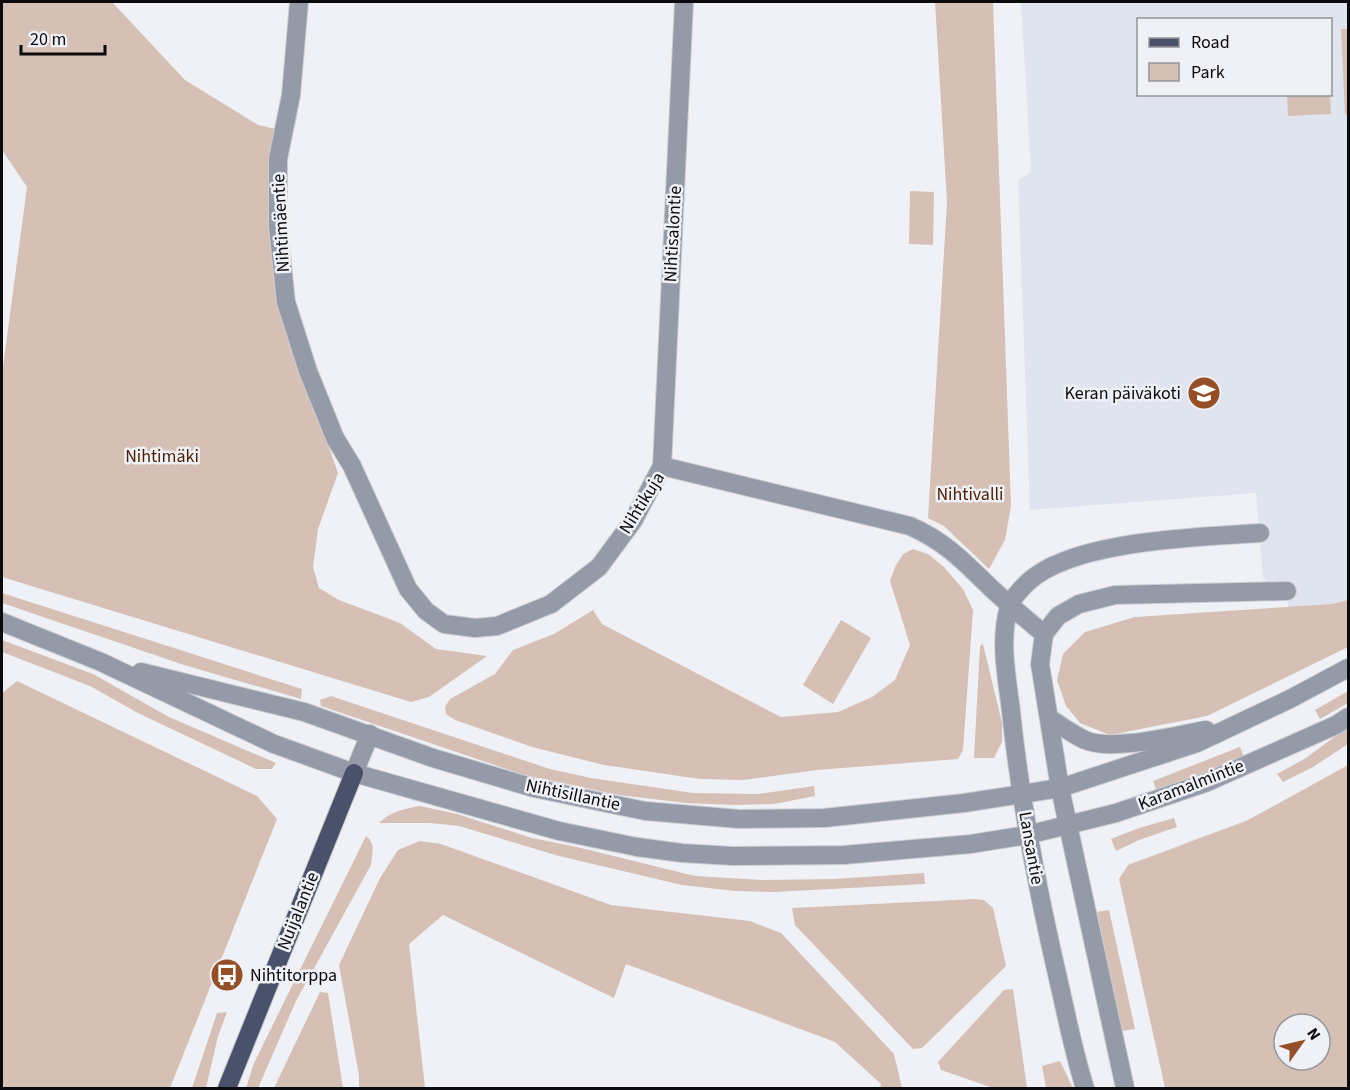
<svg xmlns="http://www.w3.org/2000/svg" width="1350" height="1090" font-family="'Source Sans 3',sans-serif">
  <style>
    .built { fill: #dfe4ef; fill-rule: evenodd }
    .green { fill: #d6c0b5; fill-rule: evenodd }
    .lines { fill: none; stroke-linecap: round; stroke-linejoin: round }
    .minor-casing { stroke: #cbccd1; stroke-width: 20 }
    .major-casing { stroke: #cbccd1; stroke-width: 20 }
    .minor { stroke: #949aa8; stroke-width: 18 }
    .major { stroke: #49526a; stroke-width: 18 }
    .labels { text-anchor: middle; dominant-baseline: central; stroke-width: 5; stroke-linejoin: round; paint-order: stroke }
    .street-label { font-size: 18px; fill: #0b0b0d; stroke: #eff1f6 }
    .poi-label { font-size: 18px; fill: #0b0b0d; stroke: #eff1f6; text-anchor: end }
    .park-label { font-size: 18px; fill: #4b1e02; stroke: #eff1f6 }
  </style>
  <rect width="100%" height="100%" fill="#eff1f6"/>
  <!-- built -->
  <path class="built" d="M 1021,2 L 1348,2 L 1348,617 L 1288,607 L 1287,591 L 1263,578 L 1256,493 L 1030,510 L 1018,181 L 1031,171 ZM 1138,20 L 1330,20 L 1330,94 L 1138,94 Z"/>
  <!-- green -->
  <g class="green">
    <path d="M 2,2 L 112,2 L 185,80 L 258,125 L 276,129 L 278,301 L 338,473 L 318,529 L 313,567 L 319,588 L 339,600 L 400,623 L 436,649 L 487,656 L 429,697 L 411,702 L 2,577 L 2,374 L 27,187 L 2,150 Z"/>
    <path d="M 935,2 L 993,2 L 1011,506 L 1005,540 L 989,569 L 944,526 L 928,518 L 947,202 Z"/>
    <path d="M 1341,29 L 1348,29 L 1348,115 L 1345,115 Z"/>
    <path d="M 1330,94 L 1331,114 L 1288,116 L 1287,95 Z"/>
    <path d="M 910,191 L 934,192 L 933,245 L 909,244 Z"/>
    <path d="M 913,549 L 928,554 L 944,567 L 963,589 L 973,610 L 963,750 L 958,759 L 817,770 L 743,780 L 700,779 L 604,765 L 532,747 L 455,720 L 446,714 L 445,707 L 450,699 L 495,674 L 513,650 L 554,634 L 593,610 L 602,624 L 781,717 L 838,712 L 872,697 L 895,680 L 910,645 L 890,581 L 895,567 L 903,554 Z"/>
    <path d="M 2,593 L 302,689 L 301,699 L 184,665 L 2,603 Z"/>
    <path d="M 1348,600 L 1348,647 L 1207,716 L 1110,735 L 1080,723 L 1066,706 L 1057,680 L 1063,654 L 1085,632 L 1135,617 L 1332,604 Z"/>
    <path d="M 841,620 L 871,638 L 833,704 L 803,685 Z"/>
    <path d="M 2,640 L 93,674 L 169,717 L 276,763 L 272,769 L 256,769 L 138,713 L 90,686 L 2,652 Z"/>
    <path d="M 983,644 L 1002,723 L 1002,742 L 994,758 L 974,758 L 980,646 Z"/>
    <path d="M 17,681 L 257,796 L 277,819 L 170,1088 L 2,1088 L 2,693 Z"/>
    <path d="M 1348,691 L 1348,703 L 1320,719 L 1315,710 Z"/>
    <path d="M 331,696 L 550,769 L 591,778 L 693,793 L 758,794 L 814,786 L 815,796 L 774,804 L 733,805 L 686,803 L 619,795 L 524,775 L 321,706 L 320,700 Z"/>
    <path d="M 1348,727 L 1348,744 L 1313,767 L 1283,782 L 1277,774 L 1306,758 Z"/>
    <path d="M 1240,747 L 1244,757 L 1157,792 L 1153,781 Z"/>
    <path d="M 1348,765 L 1348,1088 L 1165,1088 L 1119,879 L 1128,865 L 1248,820 ZM 1284,1024 L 1320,1024 L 1320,1060 L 1284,1060 Z"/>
    <path d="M 420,806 L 457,814 L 532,838 L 577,847 L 695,876 L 763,880 L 834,879 L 924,873 L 925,884 L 774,892 L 735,891 L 682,885 L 559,856 L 459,826 L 430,823 L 379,823 C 391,811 404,809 420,806 Z"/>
    <path d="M 1174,818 L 1177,827 L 1139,840 L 1116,851 L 1111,839 L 1139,828 Z"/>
    <path d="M 366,836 C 376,843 372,854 371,865 L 296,1001 L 258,1088 L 246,1088 L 254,1063 Z"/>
    <path d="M 420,841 L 441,844 L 611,905 L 750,921 L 781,933 L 894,1054 L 902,1088 L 880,1088 L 881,1084 L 835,1042 L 626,964 L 614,998 L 443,915 L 409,944 L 425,1088 L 359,1088 L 359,1075 L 339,965 L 380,878 L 398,850 Z"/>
    <path d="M 975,899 L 984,900 L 993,908 L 1006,966 L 922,1048 L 913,1049 L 795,925 L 792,908 Z"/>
    <path d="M 1109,910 L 1135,1029 L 1122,1031 L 1097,912 Z"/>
    <path d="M 1013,989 L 1027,1088 L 993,1088 L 941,1070 L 938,1062 L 1004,990 Z"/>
    <path d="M 320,992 L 328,993 L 343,1088 L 274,1088 Z"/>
    <path d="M 227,1012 L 218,1036 L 206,1088 L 192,1088 L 217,1013 Z"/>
    <path d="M 1060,1061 L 1073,1088 L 1046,1088 L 1042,1066 Z"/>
  </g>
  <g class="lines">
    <!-- minor casing -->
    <g class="minor-casing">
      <g id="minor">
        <path d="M 299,2 L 291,95 L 278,159 L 278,226 L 286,302 L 308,371 L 335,438 L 352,466 L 408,589 L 426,611 L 444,624 L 475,628 L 497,626 L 551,604 L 599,567 L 633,521 L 662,466 L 910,526 C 946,542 963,561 991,588 C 1008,604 1026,619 1044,634"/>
        <path d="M 662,466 L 684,2"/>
        <path d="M 2,622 L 101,662 L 274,744 L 354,773 L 559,831 L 637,847 L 682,853 L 732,856 L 844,855 L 971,844 L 1027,835 L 1116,813 L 1205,783 L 1336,725 L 1348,717"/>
        <path d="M 1044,634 L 1040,664 L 1060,788 L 1125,1088"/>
        <path d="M 1044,634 L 1058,616 L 1079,604 L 1115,595 L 1287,591"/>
        <path d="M 141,672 L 304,712 L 433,758 L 534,788 L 645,811 L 739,819 L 824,818 L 964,803 L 1060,788 L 1197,743 L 1290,699 L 1348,668"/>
        <path d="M 1049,718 C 1060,725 1072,734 1085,740 C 1112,752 1176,735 1206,730"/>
        <path d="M 354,773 L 370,734"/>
        <path d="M 1085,1088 C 1073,1051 1066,1012 1057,974 C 1037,887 1020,800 1011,711 C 1007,677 999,641 1009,607 C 1011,599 1022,588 1028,582 C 1073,540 1199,537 1260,533"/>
      </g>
    </g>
    <!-- major casing -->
    <g class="major-casing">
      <path id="major" d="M 227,1088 L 354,773"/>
    </g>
    <!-- minor -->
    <use href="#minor" class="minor"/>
    <!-- major -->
    <use href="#major" class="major"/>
  </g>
  <!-- icons -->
  <defs>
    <g id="school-disc" transform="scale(1.725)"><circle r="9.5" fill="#954f28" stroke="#eff1f6"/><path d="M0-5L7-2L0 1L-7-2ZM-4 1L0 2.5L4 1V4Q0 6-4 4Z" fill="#fff"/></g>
    <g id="bus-disc" transform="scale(1.725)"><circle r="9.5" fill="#954f28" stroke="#eff1f6"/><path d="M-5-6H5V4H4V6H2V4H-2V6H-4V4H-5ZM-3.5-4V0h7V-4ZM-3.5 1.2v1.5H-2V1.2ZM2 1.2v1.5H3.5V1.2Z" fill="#fff"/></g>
  </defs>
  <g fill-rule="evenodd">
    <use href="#school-disc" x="1204" y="393"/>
    <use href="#bus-disc" x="227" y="975"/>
  </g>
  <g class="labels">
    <!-- street labels -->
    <g class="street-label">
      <text transform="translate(281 223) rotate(-93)">Nihtimäentie</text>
      <text transform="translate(673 234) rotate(-87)">Nihtisalontie</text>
      <text transform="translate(642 503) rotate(-58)">Nihtikuja</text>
      <text transform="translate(1191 785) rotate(-21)">Karamalmintie</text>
      <text transform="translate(573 795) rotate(12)">Nihtisillantie</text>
      <text transform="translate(1031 848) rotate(80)">Lansantie</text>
      <text transform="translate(298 911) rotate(-68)">Nuijalantie</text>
    </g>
    <!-- poi labels -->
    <g class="poi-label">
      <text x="1181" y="393">Keran päiväkoti</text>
      <text x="250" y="975" text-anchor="start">Nihtitorppa</text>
    </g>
    <!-- park labels -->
    <g class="park-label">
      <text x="162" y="456">Nihtimäki</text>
      <text x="970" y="494">Nihtivalli</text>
    </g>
  </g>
  <!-- border -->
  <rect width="1350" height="1090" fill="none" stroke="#0b0b0d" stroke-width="6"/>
  <!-- legend -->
  <rect x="1137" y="18" width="195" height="78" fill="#eff1f6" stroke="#949599" stroke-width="1.5"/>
  <rect x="1149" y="38" width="30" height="9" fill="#49526a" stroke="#949599" stroke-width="1.5"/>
  <text x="1191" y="48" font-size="18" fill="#0b0b0d">Road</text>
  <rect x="1149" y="63" width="30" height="18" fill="#d6c0b5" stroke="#949599" stroke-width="1.5"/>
  <text x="1191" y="78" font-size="18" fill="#0b0b0d">Park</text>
  <!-- north arrow -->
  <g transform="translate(1302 1042) rotate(56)"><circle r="28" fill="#eff1f6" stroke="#949599" stroke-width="1.5"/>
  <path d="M0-4.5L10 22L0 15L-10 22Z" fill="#954f28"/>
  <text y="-9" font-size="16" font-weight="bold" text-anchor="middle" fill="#0b0b0d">N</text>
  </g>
  <!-- scale -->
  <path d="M21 45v9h84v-9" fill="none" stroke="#0b0b0d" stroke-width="3"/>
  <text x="30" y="45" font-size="18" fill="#0b0b0d" stroke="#eff1f6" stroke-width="4.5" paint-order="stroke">20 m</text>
</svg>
